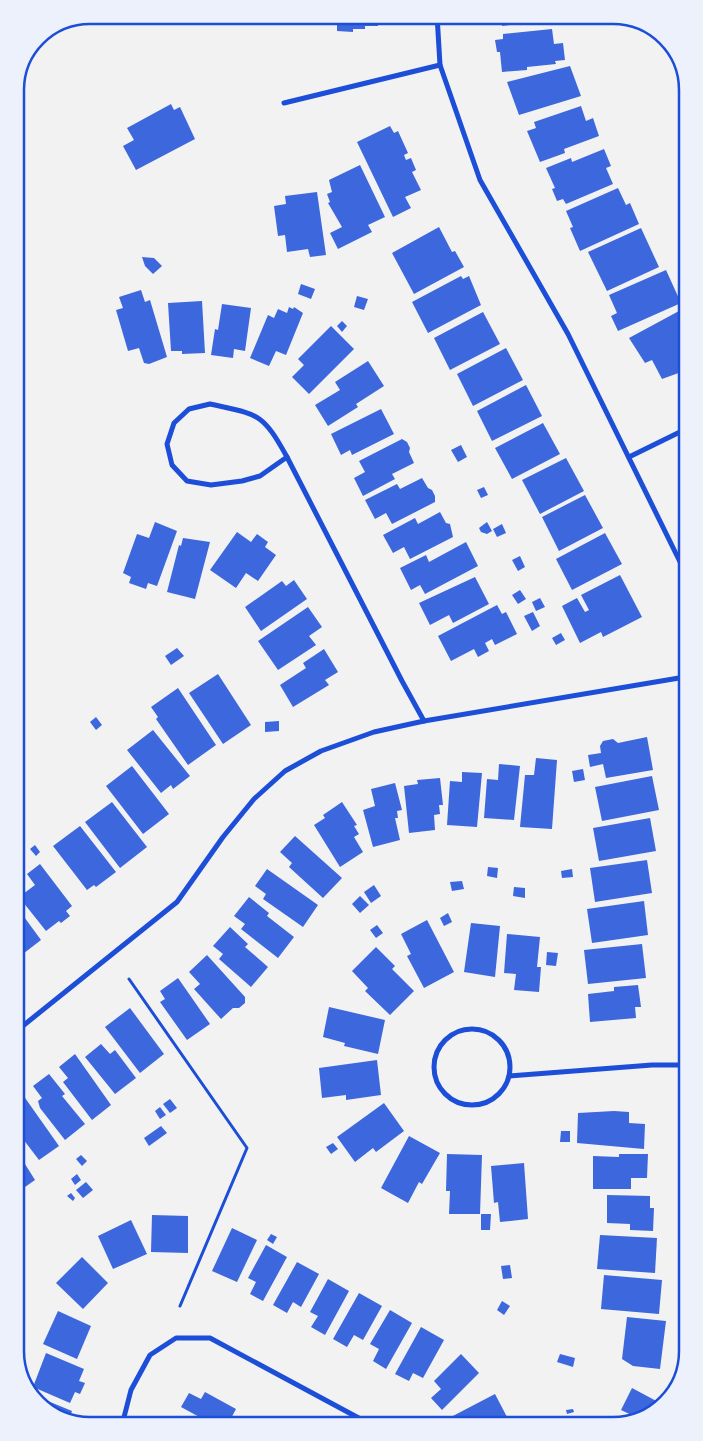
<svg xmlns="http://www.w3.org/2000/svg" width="703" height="1441" font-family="Overpass,sans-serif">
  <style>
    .building { fill: #3d67dc }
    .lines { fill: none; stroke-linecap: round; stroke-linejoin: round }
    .path { stroke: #1d4ed8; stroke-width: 3 }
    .minor { stroke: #1d4ed8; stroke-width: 5 }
    .rim { fill: none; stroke: #1d4ed8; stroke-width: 2.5 }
  </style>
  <rect width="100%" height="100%" fill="#f2f2f2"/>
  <!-- building -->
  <g class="building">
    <path d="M 337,15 L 378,15 L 378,26 L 365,26 L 365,29 L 353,29 L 353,32 L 337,31 Z"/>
    <path d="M 491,15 L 547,15 L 547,21 L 502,26 L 502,21 L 492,22 Z"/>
    <path d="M 552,29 L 554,44 L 563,43 L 565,60 L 555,61 L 556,64 L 527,67 L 527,70 L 502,72 L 500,52 L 497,52 L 495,40 L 503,39 L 503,34 Z"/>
    <path d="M 570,66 L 581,96 L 519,115 L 507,82 Z"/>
    <path d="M 171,104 L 174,110 L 180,107 L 195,139 L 136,170 L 123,146 L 134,140 L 127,128 Z"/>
    <path d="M 581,106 L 586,121 L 593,118 L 599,136 L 564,149 L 565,153 L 540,162 L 527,131 L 536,128 L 534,122 Z"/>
    <path d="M 390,126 L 394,133 L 398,131 L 408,153 L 404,155 L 406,160 L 411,158 L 416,170 L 412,172 L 421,190 L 405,197 L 411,208 L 393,217 L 357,142 Z"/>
    <path d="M 604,149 L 611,166 L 606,168 L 613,184 L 566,204 L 563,199 L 557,201 L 552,189 L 555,188 L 546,168 L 571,158 L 572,162 Z"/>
    <path d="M 360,165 L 385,217 L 368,225 L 372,232 L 338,249 L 330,233 L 342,227 L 328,203 L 330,202 L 327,194 L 332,192 L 329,180 Z"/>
    <path d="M 618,188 L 626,205 L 630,203 L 639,224 L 580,251 L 570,228 L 573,227 L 566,211 Z"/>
    <path d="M 317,192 L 326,255 L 310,257 L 308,249 L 287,252 L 285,235 L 278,236 L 274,206 L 286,204 L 285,196 Z"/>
    <path d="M 439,227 L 452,252 L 455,251 L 464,267 L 414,294 L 392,253 Z"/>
    <path d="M 641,228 L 659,267 L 607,291 L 588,252 Z"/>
    <path d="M 142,257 L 154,258 L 162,266 L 153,274 L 145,266 Z"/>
    <path d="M 666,270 L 681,303 L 618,331 L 611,316 L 617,313 L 609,295 Z"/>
    <path d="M 461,276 L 463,279 L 469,276 L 481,305 L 428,333 L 412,302 Z"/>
    <path d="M 301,284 L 315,289 L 311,299 L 298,294 Z"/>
    <path d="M 141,290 L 145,302 L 150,300 L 167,357 L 149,364 L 144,363 L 139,348 L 128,351 L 116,310 L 123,308 L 119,297 Z"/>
    <path d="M 357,296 L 368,299 L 364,310 L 354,307 Z"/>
    <path d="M 202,301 L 205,353 L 182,354 L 182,351 L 171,351 L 168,303 Z"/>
    <path d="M 222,304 L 251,308 L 245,351 L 234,349 L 233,358 L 211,355 L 215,329 L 218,330 Z"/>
    <path d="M 289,307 L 293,309 L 294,307 L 303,313 L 286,355 L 276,351 L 269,366 L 250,358 L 268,315 L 274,318 L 278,309 L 287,313 Z"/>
    <path d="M 679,311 L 684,321 L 684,371 L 662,379 L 652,360 L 645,363 L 629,338 Z"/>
    <path d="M 483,312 L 500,344 L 450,370 L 434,338 Z"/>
    <path d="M 342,321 L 347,326 L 342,332 L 337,326 Z"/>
    <path d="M 331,326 L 354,349 L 309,394 L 292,377 L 304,365 L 298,359 Z"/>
    <path d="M 506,348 L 523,380 L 473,406 L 457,374 Z"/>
    <path d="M 368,361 L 384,386 L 356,404 L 358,407 L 328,426 L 315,405 L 340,390 L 335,382 Z"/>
    <path d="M 526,385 L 542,416 L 492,441 L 477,411 Z"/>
    <path d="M 381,409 L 394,434 L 352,455 L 350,450 L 341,455 L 331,434 Z"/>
    <path d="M 543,423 L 560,454 L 512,479 L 495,448 Z"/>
    <path d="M 402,439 L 407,442 L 410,448 L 409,452 L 414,463 L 392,474 L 395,479 L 363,496 L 354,478 L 365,472 L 359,461 Z"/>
    <path d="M 461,445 L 467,457 L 458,462 L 451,450 Z"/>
    <path d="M 566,458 L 584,491 L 540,514 L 522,480 Z"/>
    <path d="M 422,478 L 428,488 L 432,490 L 435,496 L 435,502 L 392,524 L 386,513 L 375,519 L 365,500 L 397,484 L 400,489 Z"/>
    <path d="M 484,487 L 488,495 L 481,498 L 477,490 Z"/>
    <path d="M 585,495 L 603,528 L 559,551 L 542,517 Z"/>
    <path d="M 440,512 L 446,523 L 450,524 L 453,537 L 410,559 L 404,547 L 393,553 L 383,535 L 415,518 L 418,524 Z"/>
    <path d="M 155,522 L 177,531 L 157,586 L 148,583 L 146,589 L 129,583 L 131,577 L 123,573 L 137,534 L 149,538 Z"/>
    <path d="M 487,522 L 492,531 L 487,534 L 481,532 L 479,528 Z"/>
    <path d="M 502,524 L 506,533 L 497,537 L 493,529 Z"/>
    <path d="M 237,532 L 251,542 L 257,534 L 268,542 L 265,547 L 276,555 L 258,581 L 246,573 L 236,588 L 210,570 Z"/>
    <path d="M 605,533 L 622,564 L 572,590 L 556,559 Z"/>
    <path d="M 183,538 L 210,542 L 195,599 L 167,592 L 179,545 L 181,546 Z"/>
    <path d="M 466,542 L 478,566 L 425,594 L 420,585 L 411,590 L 400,568 L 426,555 L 429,562 Z"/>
    <path d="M 520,556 L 525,567 L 518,571 L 512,560 Z"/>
    <path d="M 620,575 L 642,617 L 603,637 L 601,632 L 580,643 L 562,606 L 577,598 L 585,612 L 589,610 L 581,595 Z"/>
    <path d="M 475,577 L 489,604 L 453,623 L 449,615 L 430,625 L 419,603 Z"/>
    <path d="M 294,580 L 307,599 L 261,631 L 245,607 L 282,581 L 286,586 Z"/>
    <path d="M 520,590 L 526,599 L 518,604 L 512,595 Z"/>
    <path d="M 540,598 L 545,607 L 536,611 L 532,602 Z"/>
    <path d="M 497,605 L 502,614 L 506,612 L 517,634 L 495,645 L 492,639 L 485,643 L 489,651 L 478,657 L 474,649 L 451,661 L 438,636 Z"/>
    <path d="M 308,607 L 322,627 L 309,636 L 316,645 L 278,670 L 258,641 Z"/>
    <path d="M 533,612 L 540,626 L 532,631 L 524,616 Z"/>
    <path d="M 561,633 L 565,640 L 556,645 L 552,638 Z"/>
    <path d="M 177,648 L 184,656 L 171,665 L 165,656 Z"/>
    <path d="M 324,649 L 338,672 L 325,680 L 329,685 L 293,707 L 280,685 L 306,668 L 303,663 Z"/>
    <path d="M 218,674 L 251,725 L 223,744 L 189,693 Z"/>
    <path d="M 178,688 L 216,745 L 188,765 L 156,719 L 158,717 L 151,707 Z"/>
    <path d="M 96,717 L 102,725 L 96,730 L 90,722 Z"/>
    <path d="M 279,721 L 279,731 L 265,732 L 265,722 Z"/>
    <path d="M 153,730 L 190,776 L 173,789 L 171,785 L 161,793 L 127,750 Z"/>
    <path d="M 647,737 L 653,770 L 606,778 L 603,764 L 590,767 L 588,755 L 601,753 L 600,746 L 603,741 L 613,739 L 618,743 Z"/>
    <path d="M 536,758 L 557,760 L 552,829 L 520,827 L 525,775 L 534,775 Z"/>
    <path d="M 499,764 L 520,766 L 514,820 L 484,818 L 487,779 L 498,780 Z"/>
    <path d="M 132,766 L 169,814 L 143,834 L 106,786 Z"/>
    <path d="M 583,769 L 585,780 L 574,782 L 572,771 Z"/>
    <path d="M 462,772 L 482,773 L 477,827 L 447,825 L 450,781 L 462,782 Z"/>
    <path d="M 652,776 L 659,810 L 602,821 L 595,787 Z"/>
    <path d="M 440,778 L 443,805 L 439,805 L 440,814 L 434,815 L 435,830 L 409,833 L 404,786 L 418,784 L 417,780 Z"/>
    <path d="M 395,783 L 402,810 L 397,811 L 398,818 L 395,818 L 400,840 L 373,847 L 363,810 L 375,806 L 371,789 Z"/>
    <path d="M 112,802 L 147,847 L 120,868 L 85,822 Z"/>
    <path d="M 342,802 L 357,825 L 354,826 L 359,834 L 354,837 L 363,852 L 340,867 L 314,825 L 325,818 L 323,815 Z"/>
    <path d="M 650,818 L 656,851 L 599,861 L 593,828 Z"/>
    <path d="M 80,826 L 116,872 L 96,887 L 94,885 L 87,890 L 53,846 Z"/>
    <path d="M 295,836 L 342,878 L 323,898 L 289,867 L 292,863 L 280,852 Z"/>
    <path d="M 35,845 L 40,852 L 36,856 L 30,849 Z"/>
    <path d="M 647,860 L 652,893 L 595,902 L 590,868 Z"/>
    <path d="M 40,864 L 72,906 L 66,911 L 70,916 L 61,923 L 59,921 L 46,931 L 19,897 L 35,885 L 27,874 Z"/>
    <path d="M 488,867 L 498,868 L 497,878 L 487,876 Z"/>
    <path d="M 267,869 L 318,905 L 303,927 L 263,899 L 266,894 L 255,886 Z"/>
    <path d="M 572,869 L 573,877 L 562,878 L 561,871 Z"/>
    <path d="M 462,881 L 464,889 L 452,891 L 450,882 Z"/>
    <path d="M 374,885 L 381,896 L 371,903 L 364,892 Z"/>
    <path d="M 514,887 L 525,888 L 525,898 L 513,896 Z"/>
    <path d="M 360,896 L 369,905 L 360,913 L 352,904 Z"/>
    <path d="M 249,897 L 269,913 L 267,916 L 294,937 L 278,958 L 241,929 L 245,924 L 234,916 Z"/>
    <path d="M 644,901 L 648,935 L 592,943 L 587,909 Z"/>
    <path d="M 19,910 L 41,940 L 19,957 Z"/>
    <path d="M 448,913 L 452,922 L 444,926 L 440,918 Z"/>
    <path d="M 427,920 L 454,972 L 424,988 L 407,956 L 411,954 L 401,934 Z"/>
    <path d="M 471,923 L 500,926 L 495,977 L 464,972 Z"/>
    <path d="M 377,925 L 383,933 L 376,938 L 370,930 Z"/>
    <path d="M 230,927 L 248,944 L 245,947 L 268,967 L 251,987 L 219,959 L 223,954 L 213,946 Z"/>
    <path d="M 507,934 L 540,937 L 537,967 L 541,967 L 539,992 L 514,990 L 516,974 L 504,973 Z"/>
    <path d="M 642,944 L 646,978 L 588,984 L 584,950 Z"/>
    <path d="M 376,947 L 395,966 L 392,969 L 414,991 L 390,1015 L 365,991 L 368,988 L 352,971 Z"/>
    <path d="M 547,952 L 558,953 L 556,966 L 546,965 Z"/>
    <path d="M 207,955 L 245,997 L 245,1003 L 239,1008 L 233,1008 L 221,1019 L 194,989 L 200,984 L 189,972 Z"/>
    <path d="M 178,978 L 210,1024 L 187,1040 L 160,1002 L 165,999 L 160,991 Z"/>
    <path d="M 638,985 L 641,1007 L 635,1007 L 636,1018 L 590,1022 L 588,994 L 614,991 L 614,987 Z"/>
    <path d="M 329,1007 L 385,1020 L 378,1054 L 344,1046 L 345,1043 L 323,1037 Z"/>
    <path d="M 130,1008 L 164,1054 L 140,1073 L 105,1027 Z"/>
    <path d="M 101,1044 L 110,1054 L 115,1050 L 136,1078 L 115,1094 L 85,1057 Z"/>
    <path d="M 75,1054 L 111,1105 L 92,1120 L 63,1082 L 68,1078 L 59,1067 Z"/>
    <path d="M 377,1060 L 381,1095 L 346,1100 L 346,1095 L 322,1098 L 319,1068 Z"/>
    <path d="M 49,1074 L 65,1094 L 62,1096 L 85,1124 L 65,1140 L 40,1108 L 38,1101 L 42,1098 L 33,1086 Z"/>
    <path d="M 23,1095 L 59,1146 L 39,1160 L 20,1135 L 19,1098 Z"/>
    <path d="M 170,1099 L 177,1108 L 170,1113 L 163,1104 Z"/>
    <path d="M 384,1103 L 404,1131 L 376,1152 L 373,1148 L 355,1162 L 337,1137 Z"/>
    <path d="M 160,1107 L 166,1115 L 160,1119 L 155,1111 Z"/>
    <path d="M 614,1111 L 629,1112 L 629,1123 L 645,1124 L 644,1149 L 577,1143 L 578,1113 Z"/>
    <path d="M 161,1126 L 167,1133 L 149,1146 L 144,1138 Z"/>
    <path d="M 561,1131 L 570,1131 L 570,1142 L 560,1142 Z"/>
    <path d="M 409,1136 L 440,1153 L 422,1184 L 419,1182 L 408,1203 L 381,1188 Z"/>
    <path d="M 333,1143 L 338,1149 L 331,1154 L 326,1147 Z"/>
    <path d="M 447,1154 L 482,1155 L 480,1214 L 449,1214 L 450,1191 L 446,1191 Z"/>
    <path d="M 619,1154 L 648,1154 L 647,1178 L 631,1178 L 631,1189 L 593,1189 L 593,1156 L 619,1157 Z"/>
    <path d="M 81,1155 L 87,1161 L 82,1166 L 76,1159 Z"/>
    <path d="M 20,1156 L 35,1180 L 25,1187 L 20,1179 Z"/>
    <path d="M 524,1163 L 528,1219 L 500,1222 L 498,1202 L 494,1203 L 491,1166 Z"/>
    <path d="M 77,1174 L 81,1180 L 75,1185 L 71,1179 Z"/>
    <path d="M 86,1182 L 93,1190 L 83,1198 L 76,1190 Z"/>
    <path d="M 71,1193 L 75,1198 L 73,1201 L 67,1196 Z"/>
    <path d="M 607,1195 L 650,1196 L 650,1208 L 654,1208 L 653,1231 L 630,1230 L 630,1224 L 607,1223 Z"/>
    <path d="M 481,1214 L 491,1214 L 490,1230 L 481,1230 Z"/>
    <path d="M 152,1215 L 188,1216 L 188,1253 L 151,1252 Z"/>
    <path d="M 131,1220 L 147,1254 L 113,1269 L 98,1236 Z"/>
    <path d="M 232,1228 L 257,1240 L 237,1282 L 212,1271 Z"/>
    <path d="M 271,1234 L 277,1237 L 273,1244 L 267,1240 Z"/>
    <path d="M 600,1235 L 657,1238 L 655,1273 L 597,1269 Z"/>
    <path d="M 266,1245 L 287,1257 L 263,1301 L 250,1294 L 256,1282 L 248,1278 Z"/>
    <path d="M 82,1257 L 108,1283 L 83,1309 L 56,1283 Z"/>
    <path d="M 297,1262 L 319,1274 L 301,1307 L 293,1302 L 287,1313 L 273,1305 Z"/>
    <path d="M 510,1265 L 512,1278 L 503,1279 L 501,1266 Z"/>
    <path d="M 604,1275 L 662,1280 L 659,1314 L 601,1309 Z"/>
    <path d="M 328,1279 L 349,1291 L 325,1335 L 311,1327 L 318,1316 L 310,1312 Z"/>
    <path d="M 359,1293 L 382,1306 L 363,1340 L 354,1335 L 347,1347 L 333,1339 Z"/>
    <path d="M 502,1301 L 510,1306 L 504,1315 L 497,1310 Z"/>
    <path d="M 390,1310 L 412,1323 L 386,1369 L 373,1361 L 379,1349 L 370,1344 Z"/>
    <path d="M 58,1311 L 91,1326 L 77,1359 L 43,1344 Z"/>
    <path d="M 627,1317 L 666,1321 L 660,1369 L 633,1366 L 622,1359 Z"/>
    <path d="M 421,1327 L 444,1340 L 423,1378 L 413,1373 L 409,1381 L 395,1374 Z"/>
    <path d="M 46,1353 L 84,1369 L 79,1381 L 85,1383 L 80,1394 L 75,1392 L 70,1403 L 33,1387 Z"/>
    <path d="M 461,1354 L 479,1373 L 442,1410 L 431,1398 L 441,1389 L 434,1381 Z"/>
    <path d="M 560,1354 L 575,1358 L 573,1367 L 557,1362 Z"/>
    <path d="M 632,1388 L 662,1404 L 642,1420 L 621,1410 Z"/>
    <path d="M 205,1392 L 236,1409 L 228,1424 L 214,1425 L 181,1407 L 189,1393 L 201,1399 Z"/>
    <path d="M 495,1394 L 507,1417 L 499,1422 L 451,1422 L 449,1418 Z"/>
    <path d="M 38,1397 L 72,1411 L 69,1420 L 44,1411 L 37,1401 Z"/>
    <path d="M 573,1409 L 574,1412 L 567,1414 L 566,1410 Z"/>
    <path d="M 573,1417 L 574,1421 L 560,1421 L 560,1420 Z"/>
  </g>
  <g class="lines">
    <!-- path -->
    <path class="path" d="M 129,979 L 247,1148 L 180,1306"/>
    <!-- minor -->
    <g class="minor">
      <path d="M 437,15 L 440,65 L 480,180 L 568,334 L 685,572"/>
      <path d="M 284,103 L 440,65"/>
      <path d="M 210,404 C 259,415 262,412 287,457 L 260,476 L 242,481 L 211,485 L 187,481 L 172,465 L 167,444 L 174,423 L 189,409 Z"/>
      <path d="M 287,457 L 402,681 L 424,721"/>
      <path d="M 629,457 L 684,430"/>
      <path d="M 19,1029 L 177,902 L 223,837 L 254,799 L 285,771 L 321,751 L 374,732 L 424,721 L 685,677"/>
      <circle cx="472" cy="1067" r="38"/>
      <path d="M 509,1076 L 652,1065 L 687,1065"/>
      <path d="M 122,1425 L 131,1390 L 150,1355 L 176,1338 L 210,1338 L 368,1423"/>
    </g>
  </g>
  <!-- crop -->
  <path d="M0 0H703V1441H0ZM90 24H613A66 66 0 0 1 679 90V1351A66 66 0 0 1 613 1417H90A66 66 0 0 1 24 1351V90A66 66 0 0 1 90 24Z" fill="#edf1fc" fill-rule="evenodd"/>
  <path class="rim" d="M90 24H613A66 66 0 0 1 679 90V1351A66 66 0 0 1 613 1417H90A66 66 0 0 1 24 1351V90A66 66 0 0 1 90 24Z"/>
</svg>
